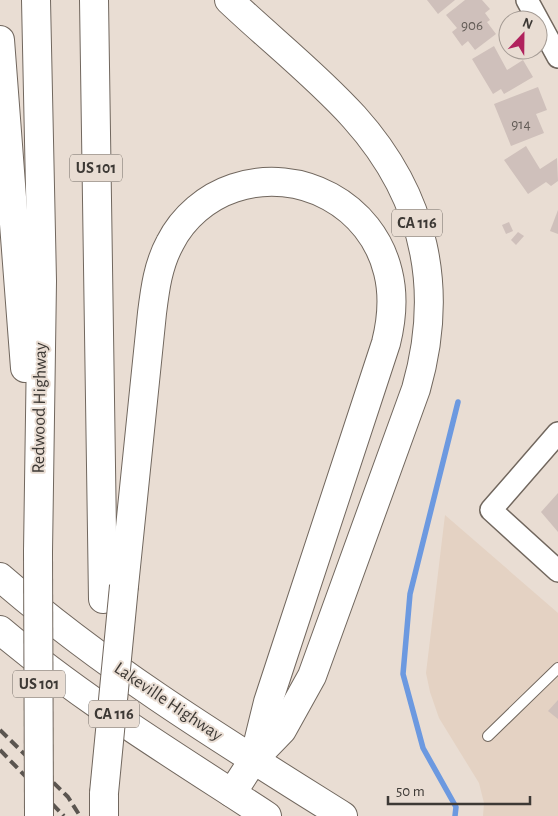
<svg xmlns="http://www.w3.org/2000/svg" width="558" height="816" font-family="'Alegreya Sans',sans-serif">
  <style>
    .built { fill: #e4d2c3 }
    .lines { fill: none; stroke-linecap: round; stroke-linejoin: round }
    .stream { stroke: #6c99e0; stroke-width: 5.5 }
    .building { fill: #cfc0bb }
    .service-casing { stroke: #71675e; stroke-width: 12 }
    .minor-casing { stroke: #71675e; stroke-width: 24 }
    .primary-casing { stroke: #71675e; stroke-width: 30 }
    .motorway-casing { stroke: #71675e; stroke-width: 30 }
    .service { stroke: #fff; stroke-width: 10 }
    .minor { stroke: #fff; stroke-width: 21 }
    .primary { stroke: #fff; stroke-width: 28 }
    .motorway { stroke: #fff; stroke-width: 28 }
    .rail { stroke: #5b5550; stroke-width: 4; stroke-dasharray: 10 5; stroke-linecap: butt }
    .motorway-bridge-casing { stroke: #71675e; stroke-width: 30; stroke-linecap: butt }
    .motorway-bridge { stroke: #fff; stroke-width: 28 }
    .labels { text-anchor: middle; dominant-baseline: central; stroke-width: 4; stroke-linejoin: round; paint-order: stroke }
    .number-label { font-size: 15px; fill: #625b56 }
    .shield { fill: #e9ddd3; stroke: #716a64; stroke-width: 1 }
    .shield-label { font-size: 16px; font-weight: bold; fill: #3d3935 }
    .street-label { font-size: 18px; fill: #3d3935; stroke: #e9ddd3 }
  </style>
  <rect width="100%" height="100%" fill="#e9ddd3"/>
  <!-- built -->
  <path class="built" d="M 445,515 L 558,613 L 558,816 L 483,816 L 484,803 L 479,783 L 439,718 L 430,692 L 426,673 Z"/>
  <g class="lines">
    <!-- stream -->
    <path class="stream" d="M 455,816 L 456,807 L 423,748 L 403,674 L 410,594 L 458,402"/>
  </g>
  <!-- building -->
  <g class="building">
    <path d="M 427,0 L 455,0 L 438,14 Z"/>
    <path d="M 465,0 L 482,0 L 490,9 L 485,13 L 490,20 L 487,22 L 496,34 L 475,50 L 468,41 L 462,46 L 452,32 L 457,28 L 446,15 Z"/>
    <path d="M 494,46 L 507,70 L 523,60 L 533,77 L 504,94 L 501,89 L 493,94 L 472,59 Z"/>
    <path d="M 538,87 L 547,110 L 536,114 L 544,133 L 511,146 L 494,104 Z"/>
    <path d="M 526,146 L 540,169 L 557,158 L 558,181 L 551,186 L 546,182 L 528,194 L 504,160 Z"/>
    <path d="M 558,210 L 558,234 L 550,231 Z"/>
    <path d="M 509,222 L 513,231 L 506,234 L 502,225 Z"/>
    <path d="M 518,232 L 524,236 L 516,245 L 511,240 Z"/>
    <path d="M 558,493 L 558,532 L 541,512 Z"/>
    <path d="M 558,700 L 558,719 L 548,711 Z"/>
  </g>
  <g class="lines">
    <!-- service casing -->
    <g class="service-casing">
      <path id="service" d="M 488,736 L 558,668"/>
    </g>
    <!-- minor casing -->
    <g class="minor-casing">
      <g id="minor">
        <path d="M 527,0 L 558,57"/>
        <path d="M 558,433 L 491,510 L 558,571"/>
      </g>
    </g>
    <!-- primary casing -->
    <g class="primary-casing">
      <g id="primary">
        <path d="M 0,577 C 106,669 225,742 343,816"/>
        <path d="M 0,630 C 83,700 177,757 267,816"/>
      </g>
    </g>
    <!-- motorway casing -->
    <g class="motorway-casing">
      <g id="motorway">
        <path d="M 36,0 L 42,281 L 38,552"/>
        <path d="M 94,0 L 103,599"/>
        <path d="M 229,0 C 270,39 316,75 354,117 C 425,196 445,288 416,389 L 312,676 L 282,730 L 254,759 L 232,793"/>
        <path d="M 0,40 L 25,368"/>
        <path d="M 124,586 L 152,313 C 155,289 158,265 170,243 C 183,217 207,197 234,188 C 300,166 372,205 388,272 C 394,296 392,319 386,343 L 268,702 L 254,759"/>
        <path d="M 104,793 L 104,816"/>
      </g>
    </g>
    <!-- service -->
    <use href="#service" class="service"/>
    <!-- minor -->
    <use href="#minor" class="minor"/>
    <!-- primary -->
    <use href="#primary" class="primary"/>
    <!-- motorway -->
    <use href="#motorway" class="motorway"/>
    <!-- rail -->
    <g class="rail">
      <path d="M 0,730 L 68,797 L 80,816"/>
      <path d="M 0,750 L 64,816"/>
    </g>
    <!-- motorway-bridge casing -->
    <g class="motorway-bridge-casing">
      <g id="motorway-bridge">
        <path d="M 38,552 L 39,816"/>
        <path d="M 104,793 L 124,586"/>
      </g>
    </g>
    <!-- motorway-bridge -->
    <use href="#motorway-bridge" class="motorway-bridge"/>
  </g>
  <g class="labels">
    <!-- number labels -->
    <g class="number-label">
      <text x="472" y="25">906</text>
      <text x="521" y="124">914</text>
    </g>
    <!-- shield labels -->
    <g class="shield">
      <rect x="70" y="154.5" width="52" height="27" rx="4"/>
      <rect x="392" y="209.5" width="50" height="27" rx="4"/>
      <rect x="13" y="670.5" width="52" height="27" rx="4"/>
      <rect x="89" y="700.5" width="50" height="27" rx="4"/>
    </g>
    <g class="shield-label">
      <text x="96" y="168">US 101</text>
      <text x="417" y="223">CA 116</text>
      <text x="39" y="684">US 101</text>
      <text x="114" y="714">CA 116</text>
    </g>
    <!-- street labels -->
    <g class="street-label">
      <text transform="translate(40 408) rotate(-89)">Redwood Highway</text>
      <text transform="translate(168 702) rotate(34)">Lakeville Highway</text>
    </g>
  </g>
  <!-- north arrow -->
  <g transform="translate(523 35) rotate(22)"><circle r="24" fill="#e9ddd3" stroke="#a49b94"/>
  <path d="M0-4L9 19L0 12L-9 19Z" fill="#b0225d"/>
  <text y="-8" font-size="14" font-weight="bold" text-anchor="middle" fill="#3d3935">N</text>
  </g>
  <!-- scale -->
  <path d="M388 796v8h142v-8" fill="none" stroke="#3d3935" stroke-width="2.5"/>
  <text x="396" y="796" font-size="15" fill="#3d3935" stroke="#e9ddd3" stroke-width="4" paint-order="stroke">50 m</text>
</svg>
